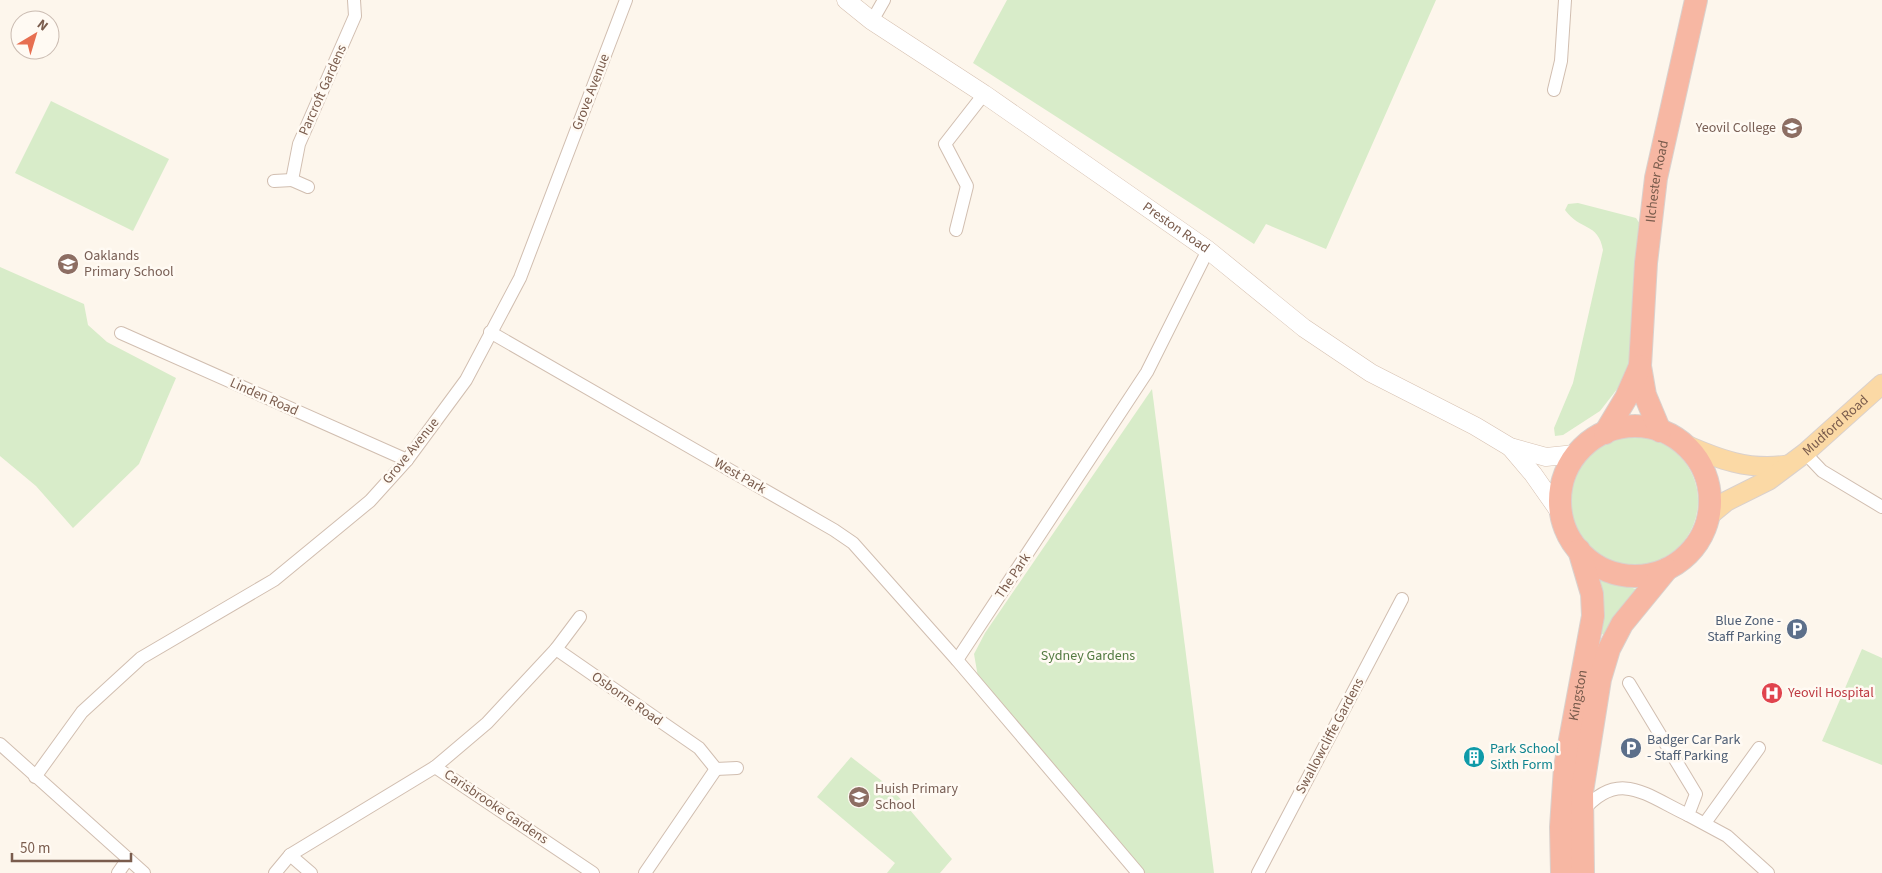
<svg xmlns="http://www.w3.org/2000/svg" width="1882" height="873" font-family="'Source Sans 3',sans-serif">
  <style>
    .green { fill: #d8ecc9 }
    .lines { fill: none; stroke-linecap: round; stroke-linejoin: round }
    .street-casing { stroke: #d1beb0; stroke-width: 14 }
    .secondary-casing { stroke: #d6c0b0; stroke-width: 19 }
    .primary-casing { stroke: #dad1cd; stroke-width: 21 }
    .highway-casing { stroke: #dad1cd; stroke-width: 24 }
    .street { stroke: #fff; stroke-width: 12 }
    .secondary { stroke: #fff; stroke-width: 18 }
    .primary { stroke: #fbd9a5; stroke-width: 19 }
    .highway { stroke: #f7b7a3; stroke-width: 22 }
    .labels { text-anchor: middle; dominant-baseline: central; stroke-width: 5; stroke-linejoin: round; paint-order: stroke }
    .street-label { font-size: 14px; fill: #7a5c4d; stroke: #fffaf3 }
    .education-label { font-size: 14px; fill: #785e54; stroke: #fffaf3; text-anchor: start }
    .service-label { font-size: 14px; fill: #4e5e75; stroke: #fffaf3; text-anchor: end }
    .park-label { font-size: 14px; fill: #537a41; stroke: #fffaf3 }
    .health-label { font-size: 14px; fill: #be3a42; stroke: #fffaf3; text-anchor: start }
    .culture-label { font-size: 14px; fill: #0d838f; stroke: #fffaf3; text-anchor: start }
  </style>
  <rect width="100%" height="100%" fill="#fdf6ec"/>
  <!-- green -->
  <g class="green">
    <path d="M 1007,0 L 1436,0 L 1326,249 L 1266,224 L 1254,244 L 973,63 Z"/>
    <path d="M 51,101 L 169,159 L 133,231 L 15,173 Z"/>
    <path d="M 1578,203 L 1636,218 L 1640,224 L 1630,362 L 1621,384 L 1600,411 L 1563,435 L 1555,436 L 1554,428 L 1573,383 L 1603,250 C 1598,222 1580,231 1565,210 L 1568,204 Z"/>
    <path d="M 0,267 L 84,304 L 88,325 L 107,342 L 176,378 L 139,464 L 73,528 L 36,486 L 0,456 Z"/>
    <path d="M 1152,389 L 1214,873 L 1145,873 L 978,677 L 974,654 L 985,633 Z"/>
    <circle cx="1634" cy="501" r="64"/>
    <path d="M 1601,579 L 1636,589 L 1621,608 L 1606,635 L 1600,634 L 1597,581 Z"/>
    <path d="M 1862,649 L 1882,658 L 1882,765 L 1822,741 Z"/>
    <path d="M 851,757 L 891,788 L 952,859 L 940,873 L 887,873 L 895,863 L 817,797 Z"/>
  </g>
  <g class="lines">
    <!-- street casing -->
    <g class="street-casing">
      <g id="street">
        <path d="M 872,21 L 884,0"/>
        <path d="M 1554,90 L 1561,61 L 1565,0"/>
        <path d="M 274,181 L 292,180"/>
        <path d="M 308,187 L 292,180 L 299,144 L 355,16 L 354,0"/>
        <path d="M 956,230 L 967,186 L 945,144 L 984,94"/>
        <path d="M 490,332 L 834,530 L 853,543 L 957,660 L 1138,873"/>
        <path d="M 121,333 L 407,460"/>
        <path d="M 1805,453 L 1822,471 L 1882,507"/>
        <path d="M 556,649 L 699,748 L 716,769"/>
        <path d="M 957,660 L 1147,372 L 1208,250"/>
        <path d="M 1629,683 L 1696,794 L 1688,815 L 1727,836 L 1768,873"/>
        <path d="M 0,744 L 144,873"/>
        <path d="M 435,767 L 593,873"/>
        <path d="M 716,769 L 737,768"/>
        <path d="M 35,777 L 82,712 L 141,658 L 274,580 L 370,501 L 407,460 L 466,380 L 520,278 L 626,0"/>
        <path d="M 1583,811 C 1619,768 1647,796 1688,815"/>
        <path d="M 1705,823 L 1759,748"/>
        <path d="M 290,855 L 311,873"/>
        <path d="M 118,873 L 127,860"/>
        <path d="M 275,873 L 290,855 L 435,767 L 487,723 L 556,649 L 580,617"/>
        <path d="M 645,873 L 716,769"/>
        <path d="M 1258,873 L 1402,599"/>
      </g>
    </g>
    <!-- secondary casing -->
    <g class="secondary-casing">
      <g id="secondary">
        <path id="s1" d="M 846,0 L 872,21 L 984,94 L 1208,250 L 1304,328 L 1371,373 L 1475,426 L 1510,447 L 1546,457 L 1575,454"/>
        <path d="M 1510,447 L 1533,474 L 1561,514"/>
      </g>
    </g>
    <!-- primary casing -->
    <g class="primary-casing">
      <g id="primary">
        <path d="M 1684,444 C 1718,459 1749,471 1787,465"/>
        <path id="s2" d="M 1710,515 L 1727,501 L 1769,480 L 1805,453 L 1882,384"/>
      </g>
    </g>
    <!-- highway casing -->
    <g class="highway-casing">
      <g id="highway">
        <circle cx="1635" cy="501" r="75"/>
        <path id="s3" d="M 1660,431 L 1645,395 L 1640,366 L 1646,263 L 1656,178 L 1696,0"/>
        <path d="M 1605,433 L 1626,398 L 1640,366"/>
        <path id="s4" d="M 1562,873 L 1561,827 L 1565,767 L 1593,616 L 1592,594 L 1579,550"/>
        <path d="M 1583,873 L 1582,792 L 1600,679 L 1609,649 L 1622,624 L 1667,569"/>
      </g>
    </g>
    <!-- street -->
    <use href="#street" class="street"/>
    <!-- secondary -->
    <use href="#secondary" class="secondary"/>
    <!-- primary -->
    <use href="#primary" class="primary"/>
    <!-- highway -->
    <use href="#highway" class="highway"/>
  </g>
  <!-- icons -->
  <defs>
    <g id="university-disc" transform="scale(1.125)"><circle r="9.5" fill="#8d6e63" stroke="#fffaf3"/><path d="M0-5L7-2L0 1L-7-2ZM-4 1L0 2.5L4 1V4Q0 6-4 4Z" fill="#fff"/></g>
    <g id="school-disc" transform="scale(1.125)"><circle r="9.5" fill="#8d6e63" stroke="#fffaf3"/><path d="M0-5L7-2L0 1L-7-2ZM-4 1L0 2.5L4 1V4Q0 6-4 4Z" fill="#fff"/></g>
    <g id="parking-disc" transform="scale(1.125)"><circle r="9.5" fill="#5c6f8a" stroke="#fffaf3"/><path d="M-3.5-5.5H1a3.5 3.5 0 0 1 0 7H-1V5.5H-3.5ZM-1-3.4V-.6H.8a1.4 1.4 0 0 0 0-2.8Z" fill="#fff"/></g>
    <g id="hospital-disc" transform="scale(1.125)"><circle r="9.5" fill="#e0444e" stroke="#fffaf3"/><path d="M-5-5h3v3.5h4V-5h3V5h-3V1.5h-4V5h-3Z" fill="#fff"/></g>
    <g id="building-disc" transform="scale(1.125)"><circle r="9.5" fill="#0f9aa8" stroke="#fffaf3"/><path d="M-4-6H4V6H1V3H-1V6H-4ZM-2.5-4.3h1.7v1.8h-1.7ZM.8-4.3h1.7v1.8H.8ZM-2.5-1h1.7V.8h-1.7ZM.8-1h1.7V.8H.8Z" fill="#fff"/></g>
  </defs>
  <g fill-rule="evenodd">
    <use href="#university-disc" x="1792" y="128"/>
    <use href="#school-disc" x="68" y="264"/>
    <use href="#parking-disc" x="1797" y="629"/>
    <use href="#hospital-disc" x="1772" y="693"/>
    <use href="#parking-disc" x="1631" y="748"/>
    <use href="#building-disc" x="1474" y="757"/>
    <use href="#school-disc" x="859" y="797"/>
  </g>
  <g class="labels">
    <!-- street labels -->
    <g class="street-label">
      <text transform="translate(323 90) rotate(-66)">Parcroft Gardens</text>
      <text transform="translate(591 92) rotate(-69)">Grove Avenue</text>
      <text stroke="none"><textPath href="#s3" startOffset="254">Ilchester Road</textPath></text>
      <text stroke="none"><textPath href="#s1" startOffset="401">Preston Road</textPath></text>
      <text transform="translate(264 397) rotate(24)">Linden Road</text>
      <text stroke="none"><textPath href="#s2" startOffset="155">Mudford Road</textPath></text>
      <text transform="translate(411 451) rotate(-51)">Grove Avenue</text>
      <text transform="translate(740 476) rotate(30)">West Park</text>
      <text transform="translate(1013 576) rotate(-56)">The Park</text>
      <text stroke="none"><textPath href="#s4" startOffset="179">Kingston</textPath></text>
      <text transform="translate(627 699) rotate(35)">Osborne Road</text>
      <text transform="translate(1330 736) rotate(-62)">Swallowcliffe Gardens</text>
      <text transform="translate(496 807) rotate(34)">Carisbrooke Gardens</text>
    </g>
    <!-- education labels -->
    <g class="education-label">
      <text x="1776" y="128" text-anchor="end">Yeovil College</text>
      <text x="84" y="256">Oaklands<tspan x="84" dy="16">Primary School</tspan></text>
      <text x="875" y="789">Huish Primary<tspan x="875" dy="16">School</tspan></text>
    </g>
    <!-- service labels -->
    <g class="service-label">
      <text x="1781" y="621">Blue Zone -<tspan x="1781" dy="16">Staff Parking</tspan></text>
      <text x="1647" y="740" text-anchor="start">Badger Car Park<tspan x="1647" dy="16">- Staff Parking</tspan></text>
    </g>
    <!-- park labels -->
    <g class="park-label">
      <text x="1088" y="656">Sydney Gardens</text>
    </g>
    <!-- health labels -->
    <g class="health-label">
      <text x="1788" y="693">Yeovil Hospital</text>
    </g>
    <!-- culture labels -->
    <g class="culture-label">
      <text x="1490" y="749">Park School<tspan x="1490" dy="16">Sixth Form</tspan></text>
    </g>
  </g>
  <!-- north arrow -->
  <g transform="translate(35 35) rotate(38)"><circle r="24" fill="#fffaf3" stroke="#cabbb1"/>
  <path d="M0-4L9 19L0 12L-9 19Z" fill="#e76f51"/>
  <text y="-8" font-size="14" font-weight="bold" text-anchor="middle" fill="#7a5c4d">N</text>
  </g>
  <!-- scale -->
  <path d="M12 853v8h119v-8" fill="none" stroke="#7a5c4d" stroke-width="2.5"/>
  <text x="20" y="853" font-size="15" fill="#7a5c4d" stroke="#fffaf3" stroke-width="4" paint-order="stroke">50 m</text>
</svg>
